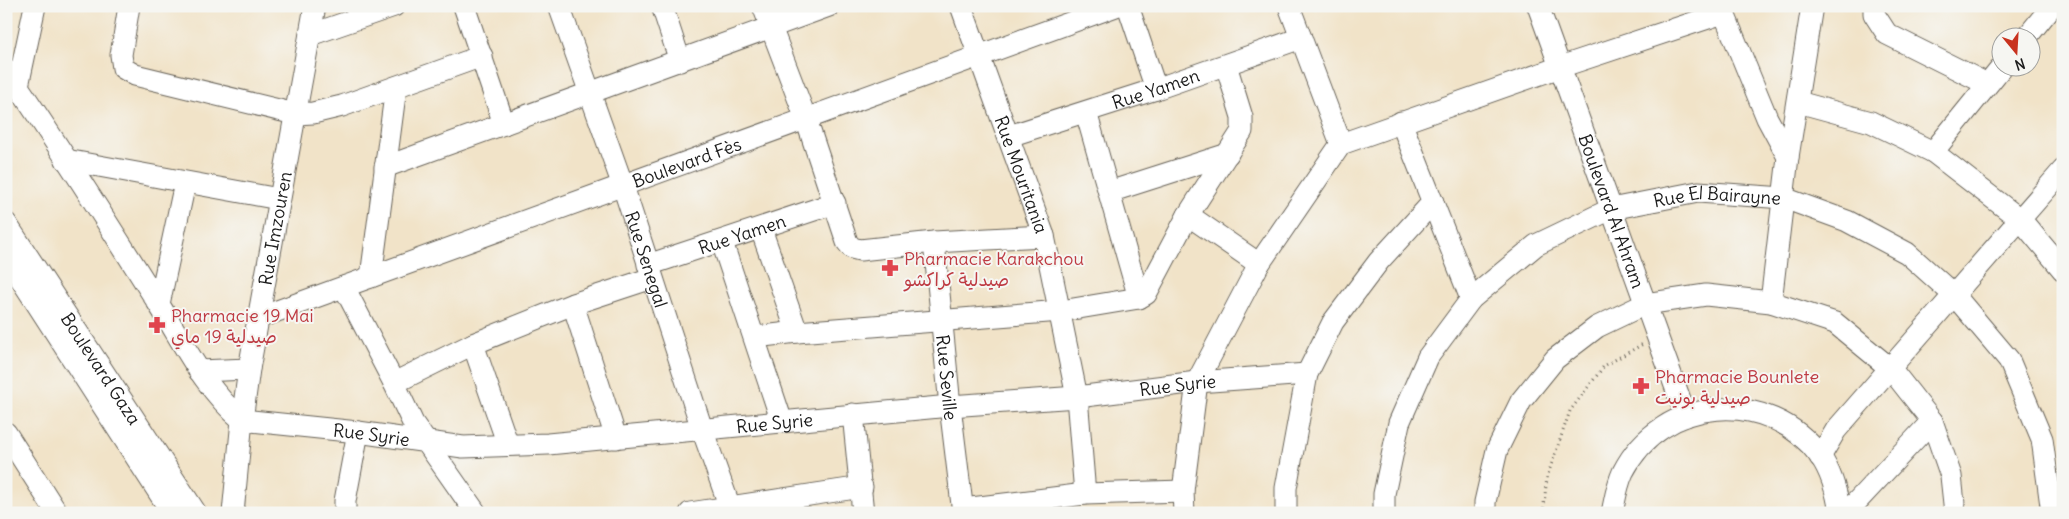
<svg xmlns="http://www.w3.org/2000/svg" width="2069" height="519" font-family="Delius,'Playpen Sans Arabic',sans-serif">
  <style>
    .lines { fill: none; stroke-linecap: round; stroke-linejoin: round }
    .minor-casing { stroke: #676258; stroke-width: 23 }
    .path { stroke: #676258; stroke-width: 3; stroke-dasharray: 1 4; stroke-linecap: butt }
    .minor { stroke: #fff; stroke-width: 21 }
    .labels { text-anchor: middle; dominant-baseline: central; stroke-width: 4; stroke-linejoin: round; paint-order: stroke }
    .street-label { font-size: 18px; fill: #1c1c1c; stroke: #f6f6f2 }
    .health-label { font-size: 18px; fill: #be3a42; stroke: #f6f6f2; text-anchor: start }
  </style>
  <rect width="100%" height="100%" fill="#f6f6f2"/>
  <filter id="ink" filterUnits="userSpaceOnUse"><feTurbulence type="fractalNoise" baseFrequency=".02" numOctaves="2"/><feDisplacementMap in="SourceGraphic" scale="10" xChannelSelector="R" yChannelSelector="G"/><feConvolveMatrix kernelMatrix="1 2 1 2 8 2 1 2 1" color-interpolation-filters="sRGB"/></filter>
  <filter id="wash" filterUnits="userSpaceOnUse"><feTurbulence type="fractalNoise" baseFrequency=".0096" numOctaves="4" result="noise"/><feDisplacementMap in="SourceGraphic" scale="20" xChannelSelector="R" yChannelSelector="G"/><feGaussianBlur stdDeviation="1.12" result="paint"/><feColorMatrix in="noise" values="0 0 0 0 0 0 0 0 0 0 0 0 0 0 0 0 0 1.4 0 .05"/><feComposite in="paint" operator="in"/></filter>
  <g filter="url(#wash)">
    <rect width="100%" height="100%" fill="#f1e3c8"/>
  </g>
  <g filter="url(#ink)">
    <g class="lines">
      <!-- minor casing -->
      <g class="minor-casing">
        <g id="minor">
          <path d="M 129,6 L 121,55 L 123,68 L 135,75 L 295,114 L 313,113 L 342,106 L 482,56"/>
          <path d="M 464,6 L 504,124"/>
          <path id="s1" d="M 559,6 L 623,186 L 702,429 L 732,513"/>
          <path d="M 662,6 L 680,61"/>
          <path d="M 763,6 L 806,119 L 847,242 L 852,248 L 860,250 L 934,242 L 1044,236"/>
          <path id="s2" d="M 961,6 L 1044,236 L 1077,397 L 1085,494"/>
          <path d="M 1128,6 L 1156,89"/>
          <path d="M 1289,6 L 1341,144"/>
          <path id="s3" d="M 1538,6 L 1686,416"/>
          <path d="M 1721,6 L 1767,118 L 1788,157"/>
          <path d="M 1874,6 L 1874,14 L 1887,34 L 1987,84"/>
          <path d="M 310,35 L 394,6"/>
          <path d="M 2026,38 L 2052,6"/>
          <path id="s4" d="M 6,69 C 59,145 108,224 158,303 C 184,344 204,388 242,420 L 358,432 L 463,447 L 548,444 L 950,406 L 1077,397 L 1197,382 L 1307,374"/>
          <path d="M 18,86 L 35,6"/>
          <path d="M 1798,102 L 1871,122 L 1933,152 L 2021,220 L 2063,270"/>
          <path d="M 1086,112 L 1139,298"/>
          <path d="M 1401,122 L 1471,299"/>
          <path id="s5" d="M 1009,136 L 1156,89 L 1301,38"/>
          <path d="M 1933,152 L 2002,67"/>
          <path d="M 66,160 L 279,199"/>
          <path d="M 385,167 L 829,6"/>
          <path d="M 1109,192 L 1228,154"/>
          <path d="M 1188,215 L 1259,264"/>
          <path id="s6" d="M 6,223 L 196,513"/>
          <path d="M 761,229 L 797,332"/>
          <path d="M 722,242 L 782,422"/>
          <path id="s7" d="M 934,242 L 950,406 L 963,513"/>
          <path d="M 6,256 L 172,513"/>
          <path id="s8" d="M 648,265 L 835,203"/>
          <path d="M 371,277 L 396,87"/>
          <path d="M 344,287 L 394,383 L 413,423 L 476,513"/>
          <path d="M 1771,302 L 1788,157 L 1812,6"/>
          <path d="M 159,304 L 185,183"/>
          <path d="M 573,304 L 616,438"/>
          <path id="s9" d="M 258,318 L 1116,6"/>
          <path d="M 755,337 L 797,332 L 1061,311 L 1139,298 L 1146,294 L 1188,215 L 1242,131 L 1242,117 L 1226,65"/>
          <path d="M 473,344 L 508,445"/>
          <path d="M 199,371 L 249,369"/>
          <path d="M 394,383 L 473,344 L 573,304 L 652,278"/>
          <path d="M 853,414 L 863,513"/>
          <path d="M 6,433 L 57,513"/>
          <path d="M 1820,457 L 1836,430 L 2063,170"/>
          <path d="M 963,509 L 1085,494 L 1183,491"/>
          <path id="s10" d="M 233,513 L 242,420 L 249,369 L 315,6"/>
          <path d="M 345,513 L 345,501 L 358,432"/>
          <path d="M 690,513 L 862,487"/>
          <path d="M 1184,513 L 1183,491 L 1197,382 L 1259,264 L 1341,144 L 1560,67 L 1723,13"/>
          <path d="M 1286,513 L 1286,488 L 1307,374 L 1333,322 L 1379,261 L 1433,202"/>
          <path id="s11" d="M 1384,513 L 1384,494 L 1399,423 L 1428,357 L 1471,299 L 1536,245 L 1611,209 L 1698,192 L 1784,198 L 1847,221 L 1907,253 L 1955,296 L 2009,360 L 2042,439 L 2052,513"/>
          <path d="M 1485,513 L 1485,502 L 1497,450 L 1521,401 L 1555,359 L 1597,327 L 1645,304 L 1706,295 L 1771,302 L 1835,323 L 1891,369 L 1932,421 L 1951,476 L 1955,513"/>
          <path d="M 1612,513 C 1615,499 1617,485 1623,472 C 1662,395 1769,387 1820,456 C 1832,473 1837,493 1840,513"/>
          <path d="M 1846,513 L 1932,421"/>
        </g>
      </g>
      <!-- path -->
      <path class="path" d="M 1543,513 L 1547,477 L 1570,411 L 1604,366 L 1643,344"/>
      <!-- minor -->
      <use href="#minor" class="minor"/>
    </g>
  </g>
  <!-- icons -->
  <defs>
    <g id="pharmacy-bare" transform="scale(1.35)"><path d="M-2-6h4v4h4v4h-4v4h-4v-4h-4v-4h4Z" fill="#e0444e" stroke="#f6f6f2" stroke-width="2.5" paint-order="stroke"/></g>
  </defs>
  <g fill-rule="evenodd">
    <use href="#pharmacy-bare" x="890" y="268"/>
    <use href="#pharmacy-bare" x="157" y="325"/>
    <use href="#pharmacy-bare" x="1641" y="386"/>
  </g>
  <g class="labels">
    <!-- street labels -->
    <g class="street-label">
      <text stroke="none"><textPath href="#s5" startOffset="154">Rue Yamen</textPath></text>
      <text stroke="none"><textPath href="#s9" startOffset="456">Boulevard Fès</textPath></text>
      <text stroke="none"><textPath href="#s2" startOffset="179">Rue Mouritania</textPath></text>
      <text stroke="none"><textPath href="#s11" startOffset="511">Rue El Bairayne</textPath></text>
      <text stroke="none"><textPath href="#s3" startOffset="218">Boulevard Al Ahram</textPath></text>
      <text stroke="none"><textPath href="#s10" startOffset="288">Rue Imzouren</textPath></text>
      <text stroke="none"><textPath href="#s8" startOffset="99">Rue Yamen</textPath></text>
      <text stroke="none"><textPath href="#s1" startOffset="268">Rue Senegal</textPath></text>
      <text stroke="none"><textPath href="#s6" startOffset="174">Boulevard Gaza</textPath></text>
      <text stroke="none"><textPath href="#s7" startOffset="136">Rue Seville</textPath></text>
      <text stroke="none"><textPath href="#s4" startOffset="1364">Rue Syrie</textPath></text>
      <text stroke="none"><textPath href="#s4" startOffset="959">Rue Syrie</textPath></text>
      <text stroke="none"><textPath href="#s4" startOffset="554">Rue Syrie</textPath></text>
    </g>
    <!-- health labels -->
    <g class="health-label">
      <text x="904" y="258">Pharmacie Karakchou<tspan x="904" dy="21">صيدلية كراكشو</tspan></text>
      <text x="171" y="315">Pharmacie 19 Mai<tspan x="171" dy="21">صيدلية 19 ماي</tspan></text>
      <text x="1655" y="376">Pharmacie Bounlete<tspan x="1655" dy="21">صيدلية بونيت</tspan></text>
    </g>
  </g>
  <!-- margin -->
  <rect width="2069" height="519" fill="none" stroke="#f6f6f2" stroke-width="25"/>
  <!-- north arrow -->
  <g transform="translate(2016 52) rotate(162)"><circle r="24" fill="#f6f6f2" stroke="#9f9f9c"/>
  <path d="M0-4L9 19L0 12L-9 19Z" fill="#c8321e"/>
  <text y="-8" font-size="14" font-weight="bold" text-anchor="middle" fill="#1c1c1c">N</text>
  </g>
</svg>
